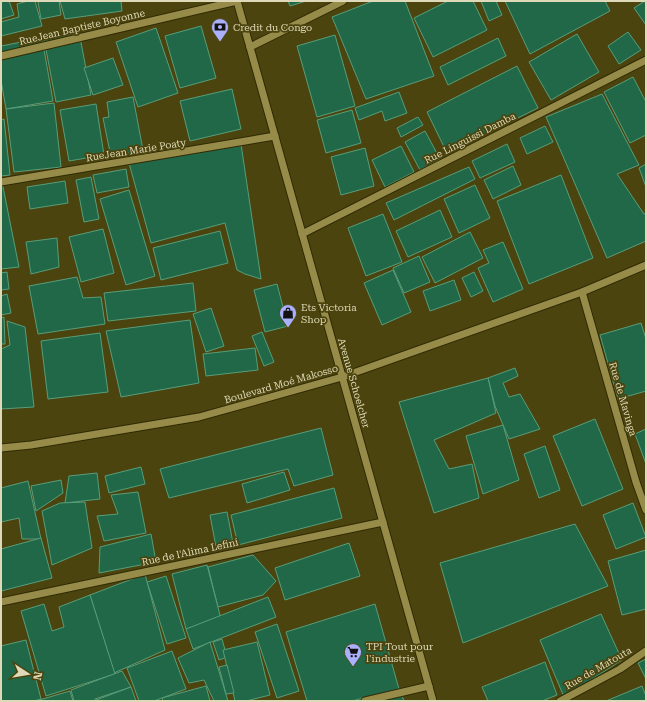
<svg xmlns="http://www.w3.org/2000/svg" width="647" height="702" font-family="'Roboto Serif',serif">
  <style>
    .building { fill: #206848; stroke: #589d7a }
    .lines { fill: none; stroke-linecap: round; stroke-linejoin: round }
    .minor-casing { stroke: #302a05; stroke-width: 9 }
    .minor { stroke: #968b48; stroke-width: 7 }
    .labels { text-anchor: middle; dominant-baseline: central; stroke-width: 3.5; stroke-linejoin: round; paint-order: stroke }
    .street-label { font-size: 10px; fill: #ded9b8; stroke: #4c440e }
    .poi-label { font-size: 10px; fill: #ded9b8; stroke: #4c440e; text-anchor: start }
  </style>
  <rect width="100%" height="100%" fill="#4c440e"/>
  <!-- building -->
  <g class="building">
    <path d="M 1,1 L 9,1 L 14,15 L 1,19 Z"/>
    <path d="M 28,1 L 35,1 L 42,26 L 1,36 L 1,22 L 19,17 L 17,4 Z"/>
    <path d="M 42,1 L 59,1 L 61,15 L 41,19 L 38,2 Z"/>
    <path d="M 60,1 L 121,1 L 122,11 L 65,19 Z"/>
    <path d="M 288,1 L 306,1 L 290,6 Z"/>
    <path d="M 373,1 L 405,1 L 434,76 L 366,99 L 332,17 Z"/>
    <path d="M 448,1 L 473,1 L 487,30 L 433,57 L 414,18 Z"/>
    <path d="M 481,1 L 496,1 L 502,15 L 489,21 Z"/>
    <path d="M 505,1 L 605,1 L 610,11 L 530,54 Z"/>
    <path d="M 645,1 L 646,1 L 646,25 L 634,8 Z"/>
    <path d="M 201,26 L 216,78 L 180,88 L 165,36 Z"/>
    <path d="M 156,28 L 178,93 L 138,107 L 116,42 Z"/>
    <path d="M 79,32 L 91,95 L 56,102 L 44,39 Z"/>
    <path d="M 628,32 L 641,50 L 619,64 L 608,46 Z"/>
    <path d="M 577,34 L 599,72 L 551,100 L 529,62 Z"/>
    <path d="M 335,35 L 355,106 L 317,117 L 297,46 Z"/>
    <path d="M 42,38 L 53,101 L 6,109 L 1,80 L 1,46 Z"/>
    <path d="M 498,38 L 506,56 L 448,85 L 440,67 Z"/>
    <path d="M 113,58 L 123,85 L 93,95 L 84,68 Z"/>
    <path d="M 517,66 L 538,108 L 447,153 L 427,112 Z"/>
    <path d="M 633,77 L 646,102 L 646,135 L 630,143 L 604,92 Z"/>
    <path d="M 232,89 L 241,129 L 190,141 L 180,101 Z"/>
    <path d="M 399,92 L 407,113 L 385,121 L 382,111 L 359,120 L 355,108 Z"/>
    <path d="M 602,94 L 639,165 L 617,174 L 644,214 L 646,213 L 646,241 L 607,258 L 546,117 Z"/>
    <path d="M 133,97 L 143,150 L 111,157 L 103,118 L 109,117 L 107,102 Z"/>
    <path d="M 54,103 L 61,167 L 14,172 L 6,109 Z"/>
    <path d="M 96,104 L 104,155 L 69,161 L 60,110 Z"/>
    <path d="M 352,110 L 361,143 L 326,153 L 317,120 Z"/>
    <path d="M 418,117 L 423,125 L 401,137 L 397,128 Z"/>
    <path d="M 4,119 L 10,175 L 1,176 L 1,120 Z"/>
    <path d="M 545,126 L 553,142 L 527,154 L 520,138 Z"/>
    <path d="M 425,131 L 440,159 L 420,170 L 405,142 Z"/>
    <path d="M 241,144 L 261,279 L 245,274 L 237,270 L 225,223 L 151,243 L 129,163 Z"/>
    <path d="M 507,144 L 515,162 L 480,178 L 472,161 Z"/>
    <path d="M 401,146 L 414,172 L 385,187 L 372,160 Z"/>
    <path d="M 365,148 L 374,186 L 341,195 L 331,157 Z"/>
    <path d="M 646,164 L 646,187 L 639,168 Z"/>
    <path d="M 513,166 L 521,185 L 493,199 L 484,180 Z"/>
    <path d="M 469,167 L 475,179 L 394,220 L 386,203 Z"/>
    <path d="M 126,169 L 129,187 L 97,193 L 93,175 Z"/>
    <path d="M 561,175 L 593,258 L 529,284 L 497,201 Z"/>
    <path d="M 91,177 L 99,219 L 84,222 L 76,180 Z"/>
    <path d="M 65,181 L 68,203 L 30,209 L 27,187 Z"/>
    <path d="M 2,182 L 19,267 L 1,269 L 1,183 Z"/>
    <path d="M 475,185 L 490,218 L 459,233 L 444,199 Z"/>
    <path d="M 129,190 L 155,276 L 126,285 L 100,199 Z"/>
    <path d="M 440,210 L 452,237 L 408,257 L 396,231 Z"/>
    <path d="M 383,214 L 402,262 L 366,276 L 348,228 Z"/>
    <path d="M 103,229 L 114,273 L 81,282 L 69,237 Z"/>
    <path d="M 220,231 L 228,263 L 161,280 L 153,248 Z"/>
    <path d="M 470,232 L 483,258 L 435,283 L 422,257 Z"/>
    <path d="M 57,238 L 59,267 L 31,274 L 26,242 Z"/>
    <path d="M 503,242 L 523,289 L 493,302 L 478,268 L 489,263 L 483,250 Z"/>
    <path d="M 419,256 L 430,282 L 404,293 L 393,268 Z"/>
    <path d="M 393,270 L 411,312 L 382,325 L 364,283 Z"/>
    <path d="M 7,272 L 9,289 L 1,290 L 1,273 Z"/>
    <path d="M 474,272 L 483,291 L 471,297 L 462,278 Z"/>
    <path d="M 77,277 L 83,298 L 101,297 L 105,324 L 38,334 L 29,286 Z"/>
    <path d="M 454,280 L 461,300 L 430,311 L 423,291 Z"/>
    <path d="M 193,283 L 196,311 L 108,321 L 104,293 Z"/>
    <path d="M 277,284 L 288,326 L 265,332 L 254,290 Z"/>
    <path d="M 7,294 L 11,313 L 1,315 L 1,296 Z"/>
    <path d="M 211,308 L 224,346 L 206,352 L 193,314 Z"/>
    <path d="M 4,317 L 5,344 L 1,344 L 1,318 Z"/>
    <path d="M 190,320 L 199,383 L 121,397 L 106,331 Z"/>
    <path d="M 7,321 L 25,327 L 34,407 L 1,409 L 1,349 L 10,345 Z"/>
    <path d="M 641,323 L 646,339 L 646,391 L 618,399 L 600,335 Z"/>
    <path d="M 262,332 L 274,362 L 264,366 L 252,336 Z"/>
    <path d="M 100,333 L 108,392 L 48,399 L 41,341 Z"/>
    <path d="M 255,348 L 258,370 L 206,376 L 203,354 Z"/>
    <path d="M 515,368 L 518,376 L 503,383 L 509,397 L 520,394 L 540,429 L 509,439 L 495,406 L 488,378 Z"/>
    <path d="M 488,378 L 496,413 L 434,440 L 449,469 L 472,464 L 479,498 L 434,513 L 399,402 Z"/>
    <path d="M 595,419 L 623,489 L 582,506 L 553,436 Z"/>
    <path d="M 503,425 L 519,480 L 483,494 L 466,436 Z"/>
    <path d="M 321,428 L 333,475 L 294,486 L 288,469 L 169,498 L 160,469 Z"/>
    <path d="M 646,429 L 646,464 L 635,434 Z"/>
    <path d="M 545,446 L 560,490 L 539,498 L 524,454 Z"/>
    <path d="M 141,467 L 145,484 L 109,493 L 105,476 Z"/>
    <path d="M 284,472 L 290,490 L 247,503 L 242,484 Z"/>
    <path d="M 97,473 L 100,499 L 65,503 L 69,476 Z"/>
    <path d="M 61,480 L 63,493 L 36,511 L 31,486 Z"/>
    <path d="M 28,481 L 41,539 L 22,539 L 19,518 L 1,522 L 1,488 Z"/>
    <path d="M 334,488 L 342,518 L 238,545 L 231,515 Z"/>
    <path d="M 138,492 L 146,533 L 104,541 L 97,516 L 118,514 L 111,495 Z"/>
    <path d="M 85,502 L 92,548 L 52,565 L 42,511 L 60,503 Z"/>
    <path d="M 633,503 L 646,537 L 616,549 L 603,515 Z"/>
    <path d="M 227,512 L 233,543 L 216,547 L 210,515 Z"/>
    <path d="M 575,524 L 608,586 L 463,643 L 440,563 Z"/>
    <path d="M 151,534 L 156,562 L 99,573 L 100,547 Z"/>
    <path d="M 41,538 L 52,578 L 1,591 L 1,549 Z"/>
    <path d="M 349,543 L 360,576 L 285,600 L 275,568 Z"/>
    <path d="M 646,550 L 646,609 L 622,615 L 608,561 Z"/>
    <path d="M 253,555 L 276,581 L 263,595 L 218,607 L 208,567 Z"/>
    <path d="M 207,565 L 221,619 L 186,629 L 172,574 Z"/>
    <path d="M 145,574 L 165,650 L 114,673 L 90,595 Z"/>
    <path d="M 166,576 L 186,638 L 167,644 L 147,582 Z"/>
    <path d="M 90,595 L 115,674 L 46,696 L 21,611 L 44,604 L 52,631 L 64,627 L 59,607 Z"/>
    <path d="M 268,597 L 276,617 L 193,649 L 186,629 Z"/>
    <path d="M 375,604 L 399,689 L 352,701 L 307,701 L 286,632 Z"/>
    <path d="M 601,614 L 622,660 L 564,697 L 540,640 Z"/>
    <path d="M 277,624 L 299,691 L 277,698 L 255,632 Z"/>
    <path d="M 222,639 L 227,657 L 219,660 L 213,642 Z"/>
    <path d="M 26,640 L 41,699 L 34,701 L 1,701 L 1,646 Z"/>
    <path d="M 210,642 L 228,701 L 214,701 L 204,680 L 189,683 L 178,658 Z"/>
    <path d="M 257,642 L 270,695 L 246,701 L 235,701 L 223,650 Z"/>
    <path d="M 172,651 L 186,689 L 154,701 L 139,701 L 127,668 Z"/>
    <path d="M 646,659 L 646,679 L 638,663 Z"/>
    <path d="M 545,662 L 557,695 L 542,701 L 488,701 L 482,687 Z"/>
    <path d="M 227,665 L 234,693 L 226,694 L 219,667 Z"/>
    <path d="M 122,671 L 131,687 L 95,699 L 95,701 L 74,701 L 71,690 Z"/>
    <path d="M 206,686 L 210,701 L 163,701 L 162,698 Z"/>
    <path d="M 642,686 L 646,696 L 646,701 L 606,701 Z"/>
    <path d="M 131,687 L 136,701 L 97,701 L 96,700 Z"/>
    <path d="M 70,691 L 73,701 L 36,701 Z"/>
    <path d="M 401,693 L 404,701 L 378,701 Z"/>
  </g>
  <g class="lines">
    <!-- minor casing -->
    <g class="minor-casing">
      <g id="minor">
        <path d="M 237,1 L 433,701"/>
        <path d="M 250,47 L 343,1"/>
        <path d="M 1,56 L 237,1"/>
        <path d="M 1,182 L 275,136"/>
        <path d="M 302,234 L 646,60"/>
        <path d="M 582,292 L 636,482 L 646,510"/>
        <path d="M 1,448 L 31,445 L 199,417 L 342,377 L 582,292 L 646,265"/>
        <path d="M 1,602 L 383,522"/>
        <path d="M 365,701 L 429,686"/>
        <path d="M 560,701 L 620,669 L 646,651"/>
      </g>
    </g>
    <!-- minor -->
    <use href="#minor" class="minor"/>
  </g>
  <!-- icons -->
  <defs>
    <g id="bank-pin" transform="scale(0.9)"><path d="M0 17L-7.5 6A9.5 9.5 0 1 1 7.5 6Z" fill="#aab0fb" stroke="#4c440e"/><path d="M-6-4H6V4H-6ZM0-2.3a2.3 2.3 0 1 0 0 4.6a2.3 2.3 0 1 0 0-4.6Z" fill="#111"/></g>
    <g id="shop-pin" transform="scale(0.9)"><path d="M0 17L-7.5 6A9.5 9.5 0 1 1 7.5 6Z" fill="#aab0fb" stroke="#4c440e"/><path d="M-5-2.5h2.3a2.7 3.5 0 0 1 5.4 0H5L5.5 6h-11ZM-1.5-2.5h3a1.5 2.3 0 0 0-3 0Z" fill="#111"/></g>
    <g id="supermarket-pin" transform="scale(0.9)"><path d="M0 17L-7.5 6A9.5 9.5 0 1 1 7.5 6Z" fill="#aab0fb" stroke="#4c440e"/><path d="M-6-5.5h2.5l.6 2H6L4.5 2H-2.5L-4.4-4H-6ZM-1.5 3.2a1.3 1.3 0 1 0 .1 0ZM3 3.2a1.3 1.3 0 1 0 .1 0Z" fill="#111"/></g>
  </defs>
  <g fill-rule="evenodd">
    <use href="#bank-pin" x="220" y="27"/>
    <use href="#shop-pin" x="288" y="313"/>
    <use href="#supermarket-pin" x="353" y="652"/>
  </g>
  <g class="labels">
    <!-- street labels -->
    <g class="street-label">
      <text transform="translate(82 27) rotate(-13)">RueJean Baptiste Boyonne</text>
      <text transform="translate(470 138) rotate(-27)">Rue Linguissi Damba</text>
      <text transform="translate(136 150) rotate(-9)">RueJean Marie Poaty</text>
      <text transform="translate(354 383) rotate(74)">Avenue Schoelcher</text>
      <text transform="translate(281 384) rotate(-16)">Boulevard Moé Makosso</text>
      <text transform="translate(623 399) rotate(74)">Rue de Mavinga</text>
      <text transform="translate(190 552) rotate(-12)">Rue de l'Alima Lefini</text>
      <text transform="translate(598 668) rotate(-30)">Rue de Matouta</text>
    </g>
    <!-- poi labels -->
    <g class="poi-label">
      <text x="233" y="27">Credit du Congo</text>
      <text x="301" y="307">Ets Victoria<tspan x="301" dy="12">Shop</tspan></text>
      <text x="366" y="646">TPI Tout pour<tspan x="366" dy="12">l'industrie</tspan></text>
    </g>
  </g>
  <!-- border -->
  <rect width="647" height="702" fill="none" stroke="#ded9b8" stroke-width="4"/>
  <!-- north arrow -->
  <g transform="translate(28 674) rotate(102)" stroke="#4c440e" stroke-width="3" paint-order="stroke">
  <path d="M0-3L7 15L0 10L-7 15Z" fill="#ded9b8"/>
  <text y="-6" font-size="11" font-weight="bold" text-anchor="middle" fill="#ded9b8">N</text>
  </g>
</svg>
